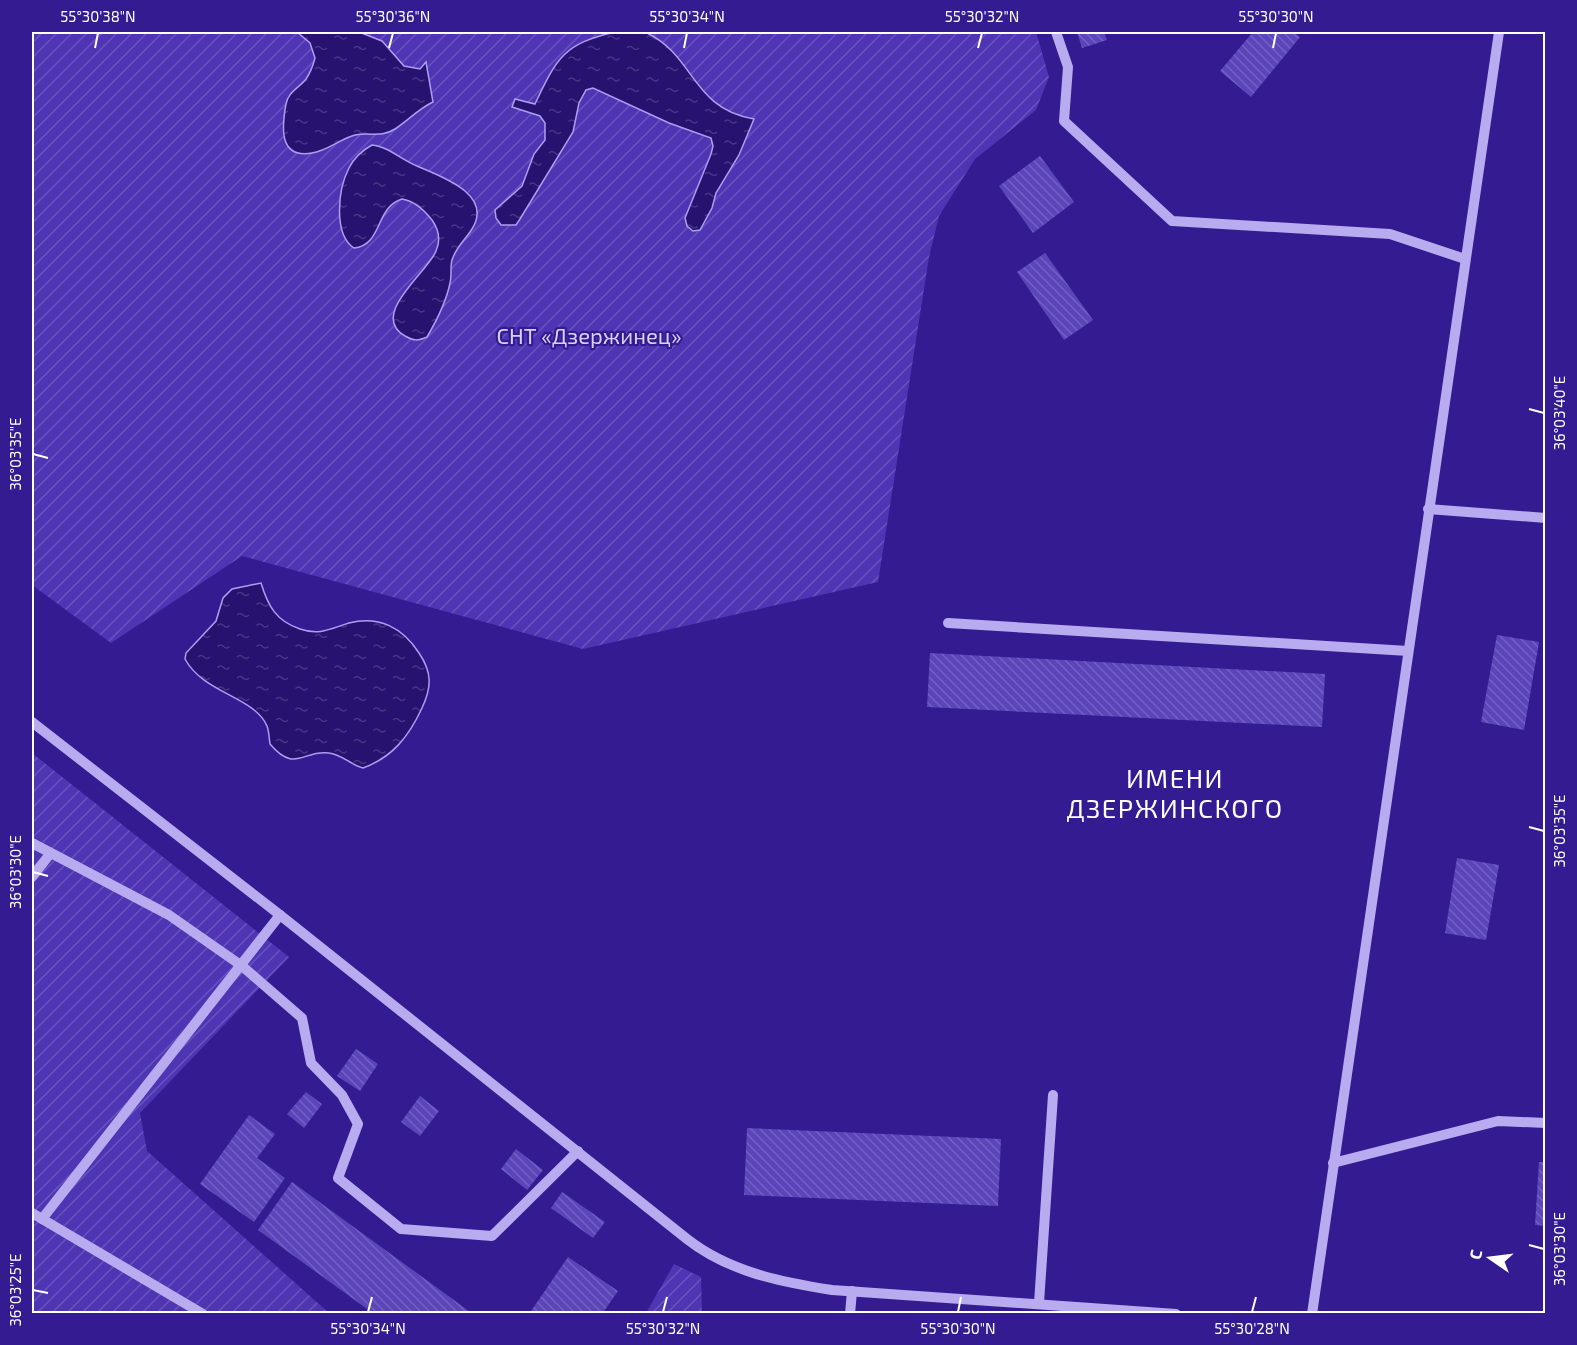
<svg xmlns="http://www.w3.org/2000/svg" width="1577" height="1345" font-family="'Exo 2',sans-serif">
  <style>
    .garden { fill: url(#garden-furrows) }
    .water { fill: url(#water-ripples); stroke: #ae9ef1; stroke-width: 1.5 }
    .building { fill: url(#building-back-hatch) }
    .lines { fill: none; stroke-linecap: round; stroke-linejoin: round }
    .minor { stroke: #b9abef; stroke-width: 10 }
    .ticks { fill: none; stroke: #fff; stroke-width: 2 }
    .labels { text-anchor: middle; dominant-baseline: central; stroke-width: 4.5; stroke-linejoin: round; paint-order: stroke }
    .park-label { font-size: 22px; fill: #dad1fb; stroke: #351b92 }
    .quarter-label { font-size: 26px; letter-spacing: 1.5px; fill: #fff; stroke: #351b92 }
    .neatline { fill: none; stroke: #fff; stroke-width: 2 }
    .ticks-label { font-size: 15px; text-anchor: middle; fill: #fff }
  </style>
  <defs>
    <pattern id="garden-furrows" width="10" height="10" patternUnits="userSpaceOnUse" patternTransform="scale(1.5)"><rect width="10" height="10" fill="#4f35b3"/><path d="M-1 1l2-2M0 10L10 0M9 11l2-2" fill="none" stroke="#6953be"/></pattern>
    <pattern id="water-ripples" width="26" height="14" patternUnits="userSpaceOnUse" patternTransform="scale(1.5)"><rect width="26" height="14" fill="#281270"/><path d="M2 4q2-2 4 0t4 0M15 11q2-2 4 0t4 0" fill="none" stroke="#483685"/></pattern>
    <pattern id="building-back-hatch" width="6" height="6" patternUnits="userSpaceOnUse" patternTransform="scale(1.5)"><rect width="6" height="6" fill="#5c44b9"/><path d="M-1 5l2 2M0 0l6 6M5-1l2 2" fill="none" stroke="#7460c4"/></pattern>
  </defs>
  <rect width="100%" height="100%" fill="#351b92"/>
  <!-- garden -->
  <g class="garden">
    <path d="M 32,32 L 1036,32 L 1049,77 L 1036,110 L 975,159 L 939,216 L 929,257 L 878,582 L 583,649 L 242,556 L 111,643 L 32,585 Z"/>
    <path d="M 32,753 L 289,957 L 140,1113 L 147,1151 L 329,1313 L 32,1313 Z"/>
    <path d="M 674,1264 L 701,1277 L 702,1313 L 646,1313 Z"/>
  </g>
  <!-- water -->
  <g class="water">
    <path d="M 297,32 L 359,32 L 382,41 L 404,66 L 420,69 L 426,62 L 433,102 C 418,109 409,120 395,129 C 381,138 370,132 355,135 C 340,139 327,151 312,153 C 278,159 282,126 286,104 C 288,92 299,88 306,79 C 310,73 313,66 315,58 L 310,43 Z"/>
    <path d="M 615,32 C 624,32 639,29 647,33 C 695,56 692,109 754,119 L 739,155 L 716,193 L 712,208 L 700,230 L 693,231 L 687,226 L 685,218 L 711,154 L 713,146 L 711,138 L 669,123 L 593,88 L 586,90 L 579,103 L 573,132 L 520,219 L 516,225 L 501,225 L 496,218 L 495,210 L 522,186 L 534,154 L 545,140 L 545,123 L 540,116 L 512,107 L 515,99 L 535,104 C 557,58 563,44 615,32 Z"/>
    <path d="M 372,145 C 387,146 402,160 417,166 C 440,176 494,194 472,229 C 466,239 456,247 452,260 C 450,267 452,275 450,283 C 446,303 437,320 427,337 C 418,341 414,341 405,336 C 368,315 429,271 436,251 C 441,240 439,230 432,220 C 425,211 414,201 402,199 C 375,207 383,245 354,248 C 333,234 338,189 349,168 C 354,158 361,151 372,145 Z"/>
    <path d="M 261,583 C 268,606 276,621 300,629 C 320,636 332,628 349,623 C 379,615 403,628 419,653 C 432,672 432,687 422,708 C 409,736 393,757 363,768 C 351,765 341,754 329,753 C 304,749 295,774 270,744 C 269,738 269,731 267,726 C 255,697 203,693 185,659 L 186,653 L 216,621 L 223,598 L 232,589 Z"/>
  </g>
  <!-- building -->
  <g class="building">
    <path d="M 1077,32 L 1104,32 L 1107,40 L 1082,48 Z"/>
    <path d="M 1253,32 L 1293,32 L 1300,37 L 1251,97 L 1220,71 Z"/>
    <path d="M 1040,156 L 1074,202 L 1033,233 L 999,186 Z"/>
    <path d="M 1045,253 L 1093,320 L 1064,340 L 1017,272 Z"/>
    <path d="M 1497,635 L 1539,642 L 1524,730 L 1481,722 Z"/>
    <path d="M 930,653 L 1325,674 L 1322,727 L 927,707 Z"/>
    <path d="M 1457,858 L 1499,865 L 1486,940 L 1445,933 Z"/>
    <path d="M 356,1049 L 378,1064 L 360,1091 L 337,1076 Z"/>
    <path d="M 306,1092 L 322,1104 L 304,1128 L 287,1114 Z"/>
    <path d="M 420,1096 L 439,1111 L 420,1136 L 401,1122 Z"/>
    <path d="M 249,1115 L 275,1134 L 257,1158 L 285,1178 L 254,1222 L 200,1184 Z"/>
    <path d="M 747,1128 L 1001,1139 L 998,1206 L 744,1195 Z"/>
    <path d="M 516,1149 L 543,1170 L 527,1190 L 501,1169 Z"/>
    <path d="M 1539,1162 L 1546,1162 L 1546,1226 L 1535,1225 Z"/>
    <path d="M 292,1182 L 473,1314 L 374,1314 L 258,1230 Z"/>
    <path d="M 562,1192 L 605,1222 L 593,1238 L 551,1208 Z"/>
    <path d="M 568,1257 L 618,1291 L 602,1314 L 529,1314 Z"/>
  </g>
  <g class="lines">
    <!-- minor -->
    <g class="minor">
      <path d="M 1056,32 L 1068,67 L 1064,121 L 1172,221 L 1390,234 L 1465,259"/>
      <path d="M 1428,509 L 1546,518"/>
      <path d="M 948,623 L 1408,651"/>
      <path d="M 32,722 L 280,915 L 687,1239 C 729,1272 781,1282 832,1290 L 1176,1314"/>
      <path d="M 32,843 L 169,915 L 242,966 L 302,1018 L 311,1063 L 342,1095 L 358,1124 L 338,1178 L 401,1229 L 492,1236 L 578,1151"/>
      <path d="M 32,877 L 50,854"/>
      <path d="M 1333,1163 L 1498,1121 L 1546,1123"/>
      <path d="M 32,1213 L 203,1314"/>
      <path d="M 42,1219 L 280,915"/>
      <path d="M 1039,1303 L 1053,1095"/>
      <path d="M 850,1314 L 852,1291"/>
      <path d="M 1312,1314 L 1499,32"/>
    </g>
  </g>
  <!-- ticks -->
  <path class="ticks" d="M 95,48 L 98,33M 389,48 L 393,33M 684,48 L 687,33M 978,48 L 982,33M 1273,48 L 1276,33M 1529,409 L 1544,413M 33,454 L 48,458M 1529,827 L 1544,831M 33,872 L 48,876M 1529,1245 L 1544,1249M 33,1290 L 48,1293M 368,1312 L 372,1297M 663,1312 L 667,1297M 958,1312 L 961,1297M 1252,1312 L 1256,1297"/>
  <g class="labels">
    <!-- park labels -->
    <g class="park-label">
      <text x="589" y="335">СНТ «Дзержинец»</text>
    </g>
    <!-- quarter labels -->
    <g class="quarter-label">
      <text x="1175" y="777">ИМЕНИ<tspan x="1175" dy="30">ДЗЕРЖИНСКОГО</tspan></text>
    </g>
  </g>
  <!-- border -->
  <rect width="1577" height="1345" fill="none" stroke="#351b92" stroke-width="66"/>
  <!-- north arrow -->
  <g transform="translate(1490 1258) rotate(284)" stroke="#351b92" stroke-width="4.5" paint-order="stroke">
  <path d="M0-4.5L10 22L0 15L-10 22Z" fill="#ffffff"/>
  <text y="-9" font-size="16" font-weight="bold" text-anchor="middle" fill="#ffffff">С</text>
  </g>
  <rect x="33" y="33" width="1511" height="1279" class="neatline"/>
  <g class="ticks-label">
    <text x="98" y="22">55°30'38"N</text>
    <text x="393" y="22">55°30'36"N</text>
    <text x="687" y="22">55°30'34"N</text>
    <text x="982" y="22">55°30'32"N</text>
    <text x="1276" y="22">55°30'30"N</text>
    <text transform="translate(1560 413) rotate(-90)" y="5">36°03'40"E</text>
    <text transform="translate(16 454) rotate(-90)" y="5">36°03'35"E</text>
    <text transform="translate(1560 831) rotate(-90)" y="5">36°03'35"E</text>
    <text transform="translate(16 872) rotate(-90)" y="5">36°03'30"E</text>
    <text transform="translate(1560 1249) rotate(-90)" y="5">36°03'30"E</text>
    <text transform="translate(16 1290) rotate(-90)" y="5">36°03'25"E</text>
    <text x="368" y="1334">55°30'34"N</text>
    <text x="663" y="1334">55°30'32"N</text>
    <text x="958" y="1334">55°30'30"N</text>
    <text x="1252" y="1334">55°30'28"N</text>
  </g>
</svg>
